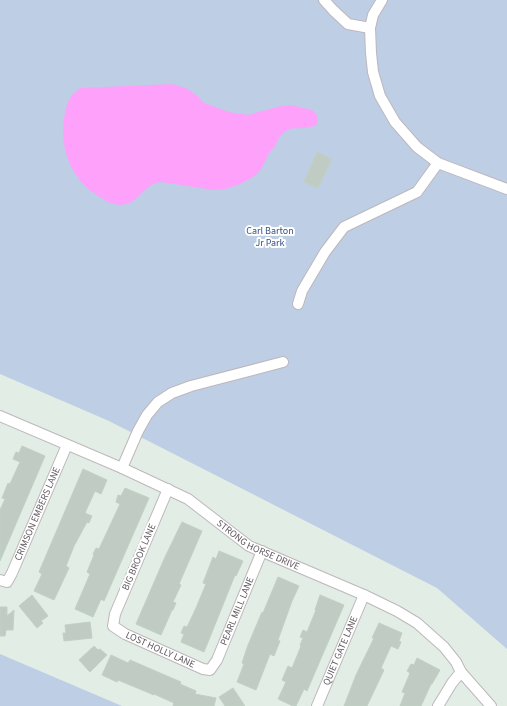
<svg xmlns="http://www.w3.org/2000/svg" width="507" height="706" font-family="'Source Sans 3',sans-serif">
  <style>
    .green { fill: #becee5 }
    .water { fill: #fea1fb }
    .building { fill: #c0cbc4; stroke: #c0d1c5 }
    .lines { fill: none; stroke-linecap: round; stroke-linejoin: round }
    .minor-casing { stroke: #beb7bc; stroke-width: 12 }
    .minor { stroke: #fff; stroke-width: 10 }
    .labels { text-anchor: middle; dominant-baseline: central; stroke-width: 4; stroke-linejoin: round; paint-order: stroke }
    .park-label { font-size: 10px; fill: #365386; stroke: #fff }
    .street-label { font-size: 10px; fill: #625a61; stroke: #fff }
  </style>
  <rect width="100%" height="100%" fill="#e2ede6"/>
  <!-- green -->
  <g class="green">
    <path d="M 0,0 L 507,0 L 507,649 L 437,588 L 109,421 L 0,374 Z"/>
    <path d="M 0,654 L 122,706 L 0,706 Z"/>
  </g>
  <!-- water -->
  <path class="water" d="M 171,84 L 186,88 L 199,97 L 204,103 L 229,112 L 248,115 L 281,106 L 291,105 L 312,110 L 317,115 L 318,120 L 316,126 C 311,126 308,128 304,128 C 297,129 292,127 286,131 C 280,134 278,140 275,146 C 274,148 271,150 269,153 C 265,161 262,171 254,176 C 243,184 227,190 214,190 L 161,182 C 140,184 140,209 114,204 C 109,203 105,200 100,197 C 70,180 58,146 65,113 C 67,102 71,93 81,88 Z"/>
  <!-- building -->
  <g class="building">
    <path d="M 317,152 L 332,159 L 318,188 L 304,182 Z"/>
    <path d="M 22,446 L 45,456 L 0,561 L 0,510 L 5,499 L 2,498 L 8,483 L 10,484 L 20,462 L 13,459 L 16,452 L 19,453 Z"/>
    <path d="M 83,469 L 107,480 L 101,494 L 95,491 L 85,513 L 92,516 L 89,523 L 87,522 L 74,546 L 66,566 L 69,568 L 54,600 L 34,591 L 42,574 L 39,572 Z"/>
    <path d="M 125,488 L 149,498 L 104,601 L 101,599 L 93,617 L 75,609 L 90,574 L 87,572 L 94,555 L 93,554 L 96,548 L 99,549 L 120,504 L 116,502 L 118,495 L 121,496 Z"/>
    <path d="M 182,522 L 202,531 L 179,584 L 181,585 L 173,602 L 176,603 L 173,610 L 172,610 L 161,635 L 136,624 L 165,557 Z"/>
    <path d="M 219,551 L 243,561 L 236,576 L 235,575 L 204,652 L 181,642 L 184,634 L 181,633 L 184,626 L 187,627 L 196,608 L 206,584 L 203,583 L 213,557 L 216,559 Z"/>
    <path d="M 278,577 L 299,586 L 292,601 L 278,640 L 280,641 L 274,656 L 270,654 L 256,690 L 237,682 L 244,664 L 242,663 L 248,645 L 262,612 L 263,613 Z"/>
    <path d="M 32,595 L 48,616 L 41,621 L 43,623 L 37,628 L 19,606 Z"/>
    <path d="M 320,595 L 344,605 L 307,691 L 304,689 L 296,706 L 293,706 L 278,699 L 286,682 L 282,680 L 288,666 L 292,668 L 301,646 L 300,645 L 303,638 L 300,637 L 303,630 L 307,632 L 316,610 L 315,610 Z"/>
    <path d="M 0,607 L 7,607 L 7,616 L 14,610 L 13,630 L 6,630 L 5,636 L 0,636 Z"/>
    <path d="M 90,622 L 92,638 L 64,641 L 63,633 L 66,633 L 65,625 Z"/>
    <path d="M 379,623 L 402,633 L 399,641 L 401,642 L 398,649 L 391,646 L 381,668 L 384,670 L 367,706 L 344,706 L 356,675 L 374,638 L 372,638 Z"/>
    <path d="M 94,646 L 98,650 L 100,649 L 107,655 L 90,672 L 79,660 Z"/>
    <path d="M 111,655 L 128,663 L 130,660 L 181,682 L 180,684 L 196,691 L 195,694 L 216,698 L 214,706 L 173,706 L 174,703 L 154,694 L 154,695 L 118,680 L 117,682 L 102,675 Z"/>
    <path d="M 417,658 L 440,670 L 432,684 L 431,684 L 421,706 L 400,706 L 405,693 L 402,692 L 410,673 L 407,671 L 411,664 L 414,665 Z"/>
    <path d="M 233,688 L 245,706 L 225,706 L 219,697 Z"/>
  </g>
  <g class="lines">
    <!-- minor casing -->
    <g class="minor-casing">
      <g id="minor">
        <path d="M 324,0 L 333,10 L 348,24 L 370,28"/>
        <path d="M 382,0 L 373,15 L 370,28 L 371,53 L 373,72 L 380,96 L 395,122 L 417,147 L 438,163 L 507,189"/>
        <path d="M 298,304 L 302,291 L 325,252 L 344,227 L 417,192 L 438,163"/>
        <path id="s1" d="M 0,416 L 122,468 L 188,499 L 249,546 L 364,595 L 397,611 L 417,623 L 444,647 L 456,662 L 461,672 L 491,706"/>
        <path d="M 122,468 L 138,431 L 147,415 L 158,402 L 172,393 L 191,386 L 283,362"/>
        <path id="s2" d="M 168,489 L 115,614 L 113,626 L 125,634 L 203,669 L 210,670 L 217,660 L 262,551"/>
        <path id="s3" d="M 0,580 L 7,582 L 12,573 L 67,445"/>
        <path id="s4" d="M 317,706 L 364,595"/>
        <path d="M 438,706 L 452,683 L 461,672"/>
      </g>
    </g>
    <!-- minor -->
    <use href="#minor" class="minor"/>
  </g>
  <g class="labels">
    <!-- park labels -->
    <g class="park-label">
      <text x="270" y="231">Carl Barton<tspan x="270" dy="12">Jr Park</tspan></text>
    </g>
    <!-- street labels -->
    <g class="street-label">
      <text stroke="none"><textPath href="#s3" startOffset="82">CRIMSON EMBERS LANE</textPath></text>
      <text stroke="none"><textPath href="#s1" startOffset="290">STRONG HORSE DRIVE</textPath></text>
      <text transform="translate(139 557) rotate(-67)">BIG BROOK LANE</text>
      <text stroke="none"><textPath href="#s2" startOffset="320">PEARL MILL LANE</textPath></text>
      <text stroke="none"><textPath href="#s2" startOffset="201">LOST HOLLY LANE</textPath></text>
      <text stroke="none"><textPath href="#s4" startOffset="60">QUIET GATE LANE</textPath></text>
    </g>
  </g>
</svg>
